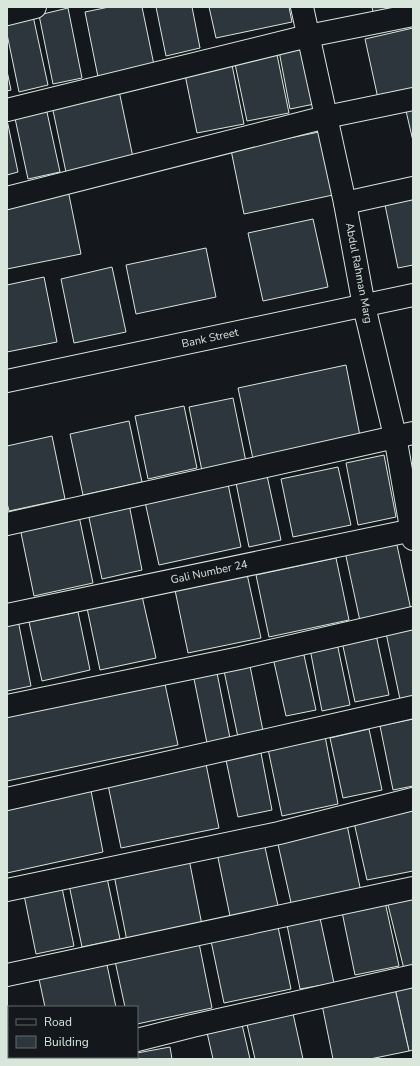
<svg xmlns="http://www.w3.org/2000/svg" width="420" height="1066" font-family="'Nunito Sans',sans-serif">
  <style>
    .building { fill: #2c363c; stroke: #d8e6dc }
    .lines { fill: none; stroke-linecap: round; stroke-linejoin: round }
    .street-casing { stroke: #d8e6dc; stroke-width: 24 }
    .secondary-casing { stroke: #d8e6dc; stroke-width: 24 }
    .street { stroke: #14181c; stroke-width: 22 }
    .secondary { stroke: #14181c; stroke-width: 22 }
    .labels { text-anchor: middle; dominant-baseline: central; stroke-width: 3; stroke-linejoin: round; paint-order: stroke }
    .street-label { font-size: 11px; fill: #d8e6dc; stroke: #14181c }
  </style>
  <rect width="100%" height="100%" fill="#14181c"/>
  <!-- building -->
  <g class="building">
    <path d="M 109,7 L 142,7 L 154,65 L 98,77 L 85,12 Z"/>
    <path d="M 156,7 L 192,7 L 200,48 L 166,56 Z"/>
    <path d="M 209,7 L 289,7 L 292,22 L 216,38 Z"/>
    <path d="M 372,7 L 395,7 L 373,12 Z"/>
    <path d="M 68,8 L 82,78 L 53,84 L 39,15 Z"/>
    <path d="M 33,16 L 48,85 L 19,92 L 7,34 L 7,21 Z"/>
    <path d="M 413,28 L 413,95 L 379,103 L 365,39 Z"/>
    <path d="M 307,46 L 319,103 L 290,109 L 279,51 Z"/>
    <path d="M 276,50 L 289,113 L 247,121 L 234,59 Z"/>
    <path d="M 231,60 L 244,124 L 197,133 L 184,70 Z"/>
    <path d="M 7,71 L 11,90 L 7,91 Z"/>
    <path d="M 118,86 L 134,162 L 67,177 L 51,101 Z"/>
    <path d="M 45,103 L 60,172 L 28,179 L 13,109 Z"/>
    <path d="M 413,109 L 413,141 L 406,111 Z"/>
    <path d="M 7,120 L 18,172 L 7,175 Z"/>
    <path d="M 319,132 L 333,195 L 244,214 L 231,150 Z"/>
    <path d="M 68,190 L 81,254 L 7,269 L 7,204 Z"/>
    <path d="M 413,194 L 413,265 L 398,268 L 384,200 Z"/>
    <path d="M 313,219 L 328,287 L 263,301 L 248,233 Z"/>
    <path d="M 206,248 L 216,297 L 136,314 L 126,265 Z"/>
    <path d="M 112,267 L 126,332 L 74,343 L 61,279 Z"/>
    <path d="M 44,277 L 57,342 L 7,352 L 7,285 Z"/>
    <path d="M 346,365 L 360,436 L 253,459 L 238,388 Z"/>
    <path d="M 233,398 L 246,462 L 202,471 L 189,407 Z"/>
    <path d="M 184,406 L 197,468 L 148,479 L 135,416 Z"/>
    <path d="M 129,421 L 142,482 L 83,495 L 70,434 Z"/>
    <path d="M 52,436 L 65,499 L 9,511 L 7,503 L 7,446 Z"/>
    <path d="M 384,455 L 396,517 L 358,525 L 346,463 Z"/>
    <path d="M 338,467 L 351,525 L 293,537 L 281,479 Z"/>
    <path d="M 266,471 L 281,540 L 249,547 L 235,478 Z"/>
    <path d="M 228,484 L 241,547 L 159,565 L 145,502 Z"/>
    <path d="M 129,504 L 142,570 L 102,579 L 88,513 Z"/>
    <path d="M 79,516 L 93,583 L 34,596 L 20,528 Z"/>
    <path d="M 395,536 L 411,610 L 360,621 L 344,547 Z"/>
    <path d="M 336,558 L 349,620 L 269,637 L 256,575 Z"/>
    <path d="M 247,574 L 261,638 L 188,653 L 175,590 Z"/>
    <path d="M 142,596 L 156,658 L 100,670 L 87,608 Z"/>
    <path d="M 78,612 L 90,670 L 42,681 L 29,622 Z"/>
    <path d="M 18,620 L 31,686 L 7,691 L 7,622 Z"/>
    <path d="M 413,627 L 413,702 L 401,704 L 386,633 Z"/>
    <path d="M 375,630 L 389,695 L 355,702 L 341,637 Z"/>
    <path d="M 337,643 L 350,705 L 322,711 L 310,649 Z"/>
    <path d="M 302,646 L 316,710 L 286,716 L 272,653 Z"/>
    <path d="M 249,661 L 264,736 L 239,742 L 223,666 Z"/>
    <path d="M 216,668 L 230,738 L 207,743 L 193,674 Z"/>
    <path d="M 165,684 L 178,745 L 7,781 L 7,717 Z"/>
    <path d="M 413,719 L 413,786 L 393,790 L 380,726 Z"/>
    <path d="M 369,729 L 382,790 L 343,798 L 330,738 Z"/>
    <path d="M 325,736 L 338,804 L 282,816 L 268,749 Z"/>
    <path d="M 261,753 L 272,810 L 238,817 L 226,760 Z"/>
    <path d="M 206,764 L 219,828 L 121,848 L 108,785 Z"/>
    <path d="M 90,786 L 103,852 L 7,873 L 7,804 Z"/>
    <path d="M 413,805 L 413,871 L 367,880 L 353,818 Z"/>
    <path d="M 347,825 L 361,892 L 292,907 L 277,840 Z"/>
    <path d="M 264,843 L 279,910 L 231,921 L 217,853 Z"/>
    <path d="M 188,854 L 202,925 L 127,941 L 113,870 Z"/>
    <path d="M 106,873 L 120,939 L 82,947 L 68,880 Z"/>
    <path d="M 61,883 L 74,946 L 36,954 L 23,890 Z"/>
    <path d="M 413,895 L 413,967 L 404,969 L 387,901 Z"/>
    <path d="M 385,902 L 399,966 L 355,975 L 342,912 Z"/>
    <path d="M 320,918 L 334,983 L 300,989 L 287,925 Z"/>
    <path d="M 278,927 L 291,989 L 224,1003 L 211,941 Z"/>
    <path d="M 199,943 L 212,1008 L 137,1024 L 137,1007 L 125,1007 L 115,961 Z"/>
    <path d="M 107,965 L 116,1007 L 45,1007 L 39,979 Z"/>
    <path d="M 413,979 L 413,1050 L 409,1051 L 394,984 Z"/>
    <path d="M 394,984 L 409,1051 L 370,1059 L 333,1059 L 321,1000 Z"/>
    <path d="M 292,1009 L 303,1059 L 255,1059 L 246,1020 Z"/>
    <path d="M 241,1020 L 250,1059 L 213,1059 L 206,1028 Z"/>
    <path d="M 170,1047 L 172,1059 L 113,1058 L 137,1057 L 137,1053 Z"/>
  </g>
  <g class="lines">
    <!-- street casing -->
    <g class="street-casing">
      <g id="street">
        <path d="M 7,14 L 35,7"/>
        <path d="M 7,110 L 308,36 L 413,15"/>
        <path d="M 7,198 L 326,117 L 413,99"/>
        <path d="M 345,203 L 413,188"/>
        <path d="M 7,524 L 413,433"/>
        <path d="M 7,615 L 413,530"/>
        <path d="M 7,706 L 240,658 L 413,618"/>
        <path d="M 7,799 L 413,707"/>
        <path d="M 7,890 L 279,833 L 413,799"/>
        <path d="M 7,975 L 413,888"/>
        <path d="M 137,1040 L 192,1026 L 413,976"/>
        <path d="M 63,1059 L 71,1057"/>
      </g>
    </g>
    <!-- secondary casing -->
    <g class="secondary-casing">
      <g id="secondary">
        <path d="M 302,7 L 345,203 L 364,306 L 395,436 L 413,539"/>
        <path d="M 7,381 L 413,295"/>
      </g>
    </g>
    <!-- street -->
    <use href="#street" class="street"/>
    <!-- secondary -->
    <use href="#secondary" class="secondary"/>
  </g>
  <g class="labels">
    <!-- street labels -->
    <g class="street-label">
      <text transform="translate(359 273) rotate(79)">Abdul Rahman Marg</text>
      <text transform="translate(210 338) rotate(-12)">Bank Street</text>
      <text transform="translate(209 572) rotate(-12)">Gali Number 24</text>
    </g>
  </g>
  <!-- border -->
  <rect width="420" height="1066" fill="none" stroke="#d8e6dc" stroke-width="16"/>
  <!-- legend -->
  <rect x="8" y="1006" width="130" height="52" fill="#14181c" stroke="#626a69"/>
  <rect x="16" y="1019" width="20" height="6" fill="#14181c" stroke="#626a69"/>
  <text x="44" y="1026" font-size="12" fill="#d8e6dc">Road</text>
  <rect x="16" y="1036" width="20" height="12" fill="#2c363c" stroke="#626a69"/>
  <text x="44" y="1046" font-size="12" fill="#d8e6dc">Building</text>
</svg>
